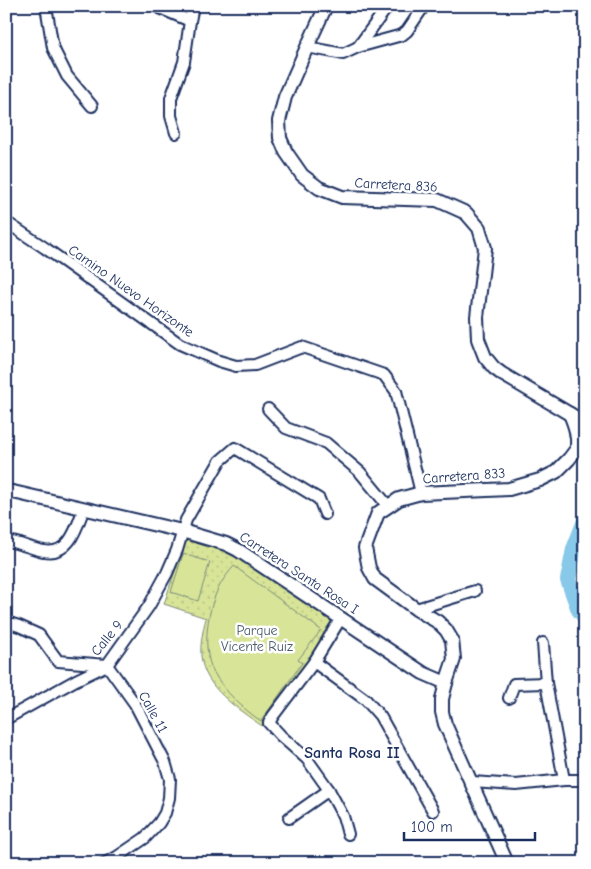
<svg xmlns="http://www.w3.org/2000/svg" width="591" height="869" font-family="'Comic Neue',sans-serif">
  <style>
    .grass { fill: url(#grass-dots); stroke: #7a8a7b }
    .garden { fill: #d8e598; stroke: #7a8a7b }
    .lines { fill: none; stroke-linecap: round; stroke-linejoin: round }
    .river { stroke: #88c8e8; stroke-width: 16 }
    .minor-casing { stroke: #1b2f5e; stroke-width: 14 }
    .tertiary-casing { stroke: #1b2f5e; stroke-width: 16 }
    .minor { stroke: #fff; stroke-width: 10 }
    .tertiary { stroke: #fff; stroke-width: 12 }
    .labels { text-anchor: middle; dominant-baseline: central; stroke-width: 5; stroke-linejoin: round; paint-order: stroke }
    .street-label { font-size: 14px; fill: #1b2f5e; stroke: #fff }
    .park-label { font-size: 14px; fill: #4a5c6c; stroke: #fff }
    .quarter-label { font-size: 16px; font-weight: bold; fill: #1b2f5e; stroke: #fff }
  </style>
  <defs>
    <pattern id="grass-dots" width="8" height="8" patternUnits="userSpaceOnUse" patternTransform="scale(1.25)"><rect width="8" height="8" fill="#d8e598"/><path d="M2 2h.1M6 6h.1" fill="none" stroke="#b9c585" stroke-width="1.8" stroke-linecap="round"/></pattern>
  </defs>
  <rect width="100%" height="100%" fill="#fff"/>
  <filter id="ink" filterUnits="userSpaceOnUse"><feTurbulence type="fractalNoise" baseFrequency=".02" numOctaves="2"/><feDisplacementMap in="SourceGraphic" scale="10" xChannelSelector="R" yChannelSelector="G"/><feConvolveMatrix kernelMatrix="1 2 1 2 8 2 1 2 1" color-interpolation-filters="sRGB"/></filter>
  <g filter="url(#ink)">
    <!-- grass -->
    <path class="grass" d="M 185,540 L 220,548 L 232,554 L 332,620 L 334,623 L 333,628 L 262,726 C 238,709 204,688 201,656 C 200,643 203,630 206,618 L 164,604 Z"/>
    <!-- garden -->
    <g class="garden">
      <path d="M 183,554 L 210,562 L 198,601 L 171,592 Z"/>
      <path d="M 234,566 L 321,630 L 298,660 L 302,663 L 261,721 C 242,708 224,691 213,671 C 201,647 208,607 220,585 C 224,578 229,572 234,566 Z"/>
    </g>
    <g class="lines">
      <!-- river -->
      <path class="river" d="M 585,521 L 574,549 L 568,580 L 579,610 L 585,617"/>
      <!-- minor casing -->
      <g class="minor-casing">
        <g id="minor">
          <path d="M 46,6 L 53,48 L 67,76 L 92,106"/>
          <path d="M 155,6 L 190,21"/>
          <path d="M 307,47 L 343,54 L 358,47 L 402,35 L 407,31 L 424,6"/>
          <path d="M 358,47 L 388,6"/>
          <path d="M 176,133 L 171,116 L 171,98 L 184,62 L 190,21 L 193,6"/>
          <path d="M 6,222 L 45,248 L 180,344 L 219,361 L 236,366 L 255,365 L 302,347 L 384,375 L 396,391 L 421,493"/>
          <path d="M 268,409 L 286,428 L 326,443 L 360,472 L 388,506"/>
          <path d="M 6,541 C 19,542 31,549 44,551 C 70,556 77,526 84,508"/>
          <path d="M 416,609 L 475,591"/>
          <path d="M 341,618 L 314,662 L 273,716 L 269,723 L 281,736 L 307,759 L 329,790 L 343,816 L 348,834"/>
          <path d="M 6,622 L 19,626 L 39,635 L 58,661 L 107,665 L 135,704 L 165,762 L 170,779 L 169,798 L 165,813 L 159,823 L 145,838 L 117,857 L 105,863"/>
          <path d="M 543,643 L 546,683 L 564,780"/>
          <path d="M 314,662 L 366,700 L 380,716 L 433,811"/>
          <path d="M 509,698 L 514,684 L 546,683"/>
          <path d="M 6,719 L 76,680 L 107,665 L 149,606 L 167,573 L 177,550 L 186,520 L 220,461 L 235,448 L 319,499 L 325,514"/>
          <path d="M 472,782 L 516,785 L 564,780 L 585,780"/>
          <path d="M 289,818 L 329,790"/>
        </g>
      </g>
      <!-- tertiary casing -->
      <g class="tertiary-casing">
        <g id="tertiary">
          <path d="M 326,6 L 307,47 L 285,97 L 279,121 L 280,138 L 286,152 L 302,175 L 319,188 L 342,197 L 437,200 L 466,213 L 479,228 L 485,248 L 477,317 L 478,339 L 485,357 L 494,368 L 502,374 L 585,423"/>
          <path d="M 570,414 C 575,426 578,435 577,448"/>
          <path d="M 6,492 L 13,492 L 182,531 L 226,544 L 238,550 L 423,673 L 446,683"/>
          <path d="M 507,863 L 445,724 L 442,712 L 442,699 L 446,683 L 454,659 L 452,640 L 446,630 L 438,622 L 416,609 L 375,579 L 369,568 L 365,548 L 378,513 L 399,499 L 421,493 L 509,489 L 540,480 L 556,472 L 569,459 L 585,438"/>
        </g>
      </g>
      <!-- minor -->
      <use href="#minor" class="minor"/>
      <!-- tertiary -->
      <use href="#tertiary" class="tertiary"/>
    </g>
  </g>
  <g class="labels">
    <!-- street labels -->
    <g class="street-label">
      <text transform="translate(396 185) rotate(3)">Carretera 836</text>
      <text transform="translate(131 291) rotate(35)">Camino Nuevo Horizonte</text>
      <text transform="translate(464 476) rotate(-4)">Carretera 833</text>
      <text transform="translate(299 573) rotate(33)">Carretera Santa Rosa I</text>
      <text transform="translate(107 638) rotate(-51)">Calle 9</text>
      <text transform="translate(153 712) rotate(61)">Calle 11</text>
    </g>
    <!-- park labels -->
    <g class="park-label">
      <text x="257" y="630">Parque<tspan x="257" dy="16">Vicente Ruiz</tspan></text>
    </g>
    <!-- quarter labels -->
    <g class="quarter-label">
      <text x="352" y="753">Santa Rosa II</text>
    </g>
  </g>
  <!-- margin -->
  <rect width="591" height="869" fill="none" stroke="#fff" stroke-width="25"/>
  <rect x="12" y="12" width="566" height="844" fill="none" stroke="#1b2f5e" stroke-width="2" filter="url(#ink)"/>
  <!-- scale -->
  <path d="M404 832v8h131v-8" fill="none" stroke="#1b2f5e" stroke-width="2.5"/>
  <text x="411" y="832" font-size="15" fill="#1b2f5e" stroke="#ffffff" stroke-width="4" paint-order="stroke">100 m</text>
</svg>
